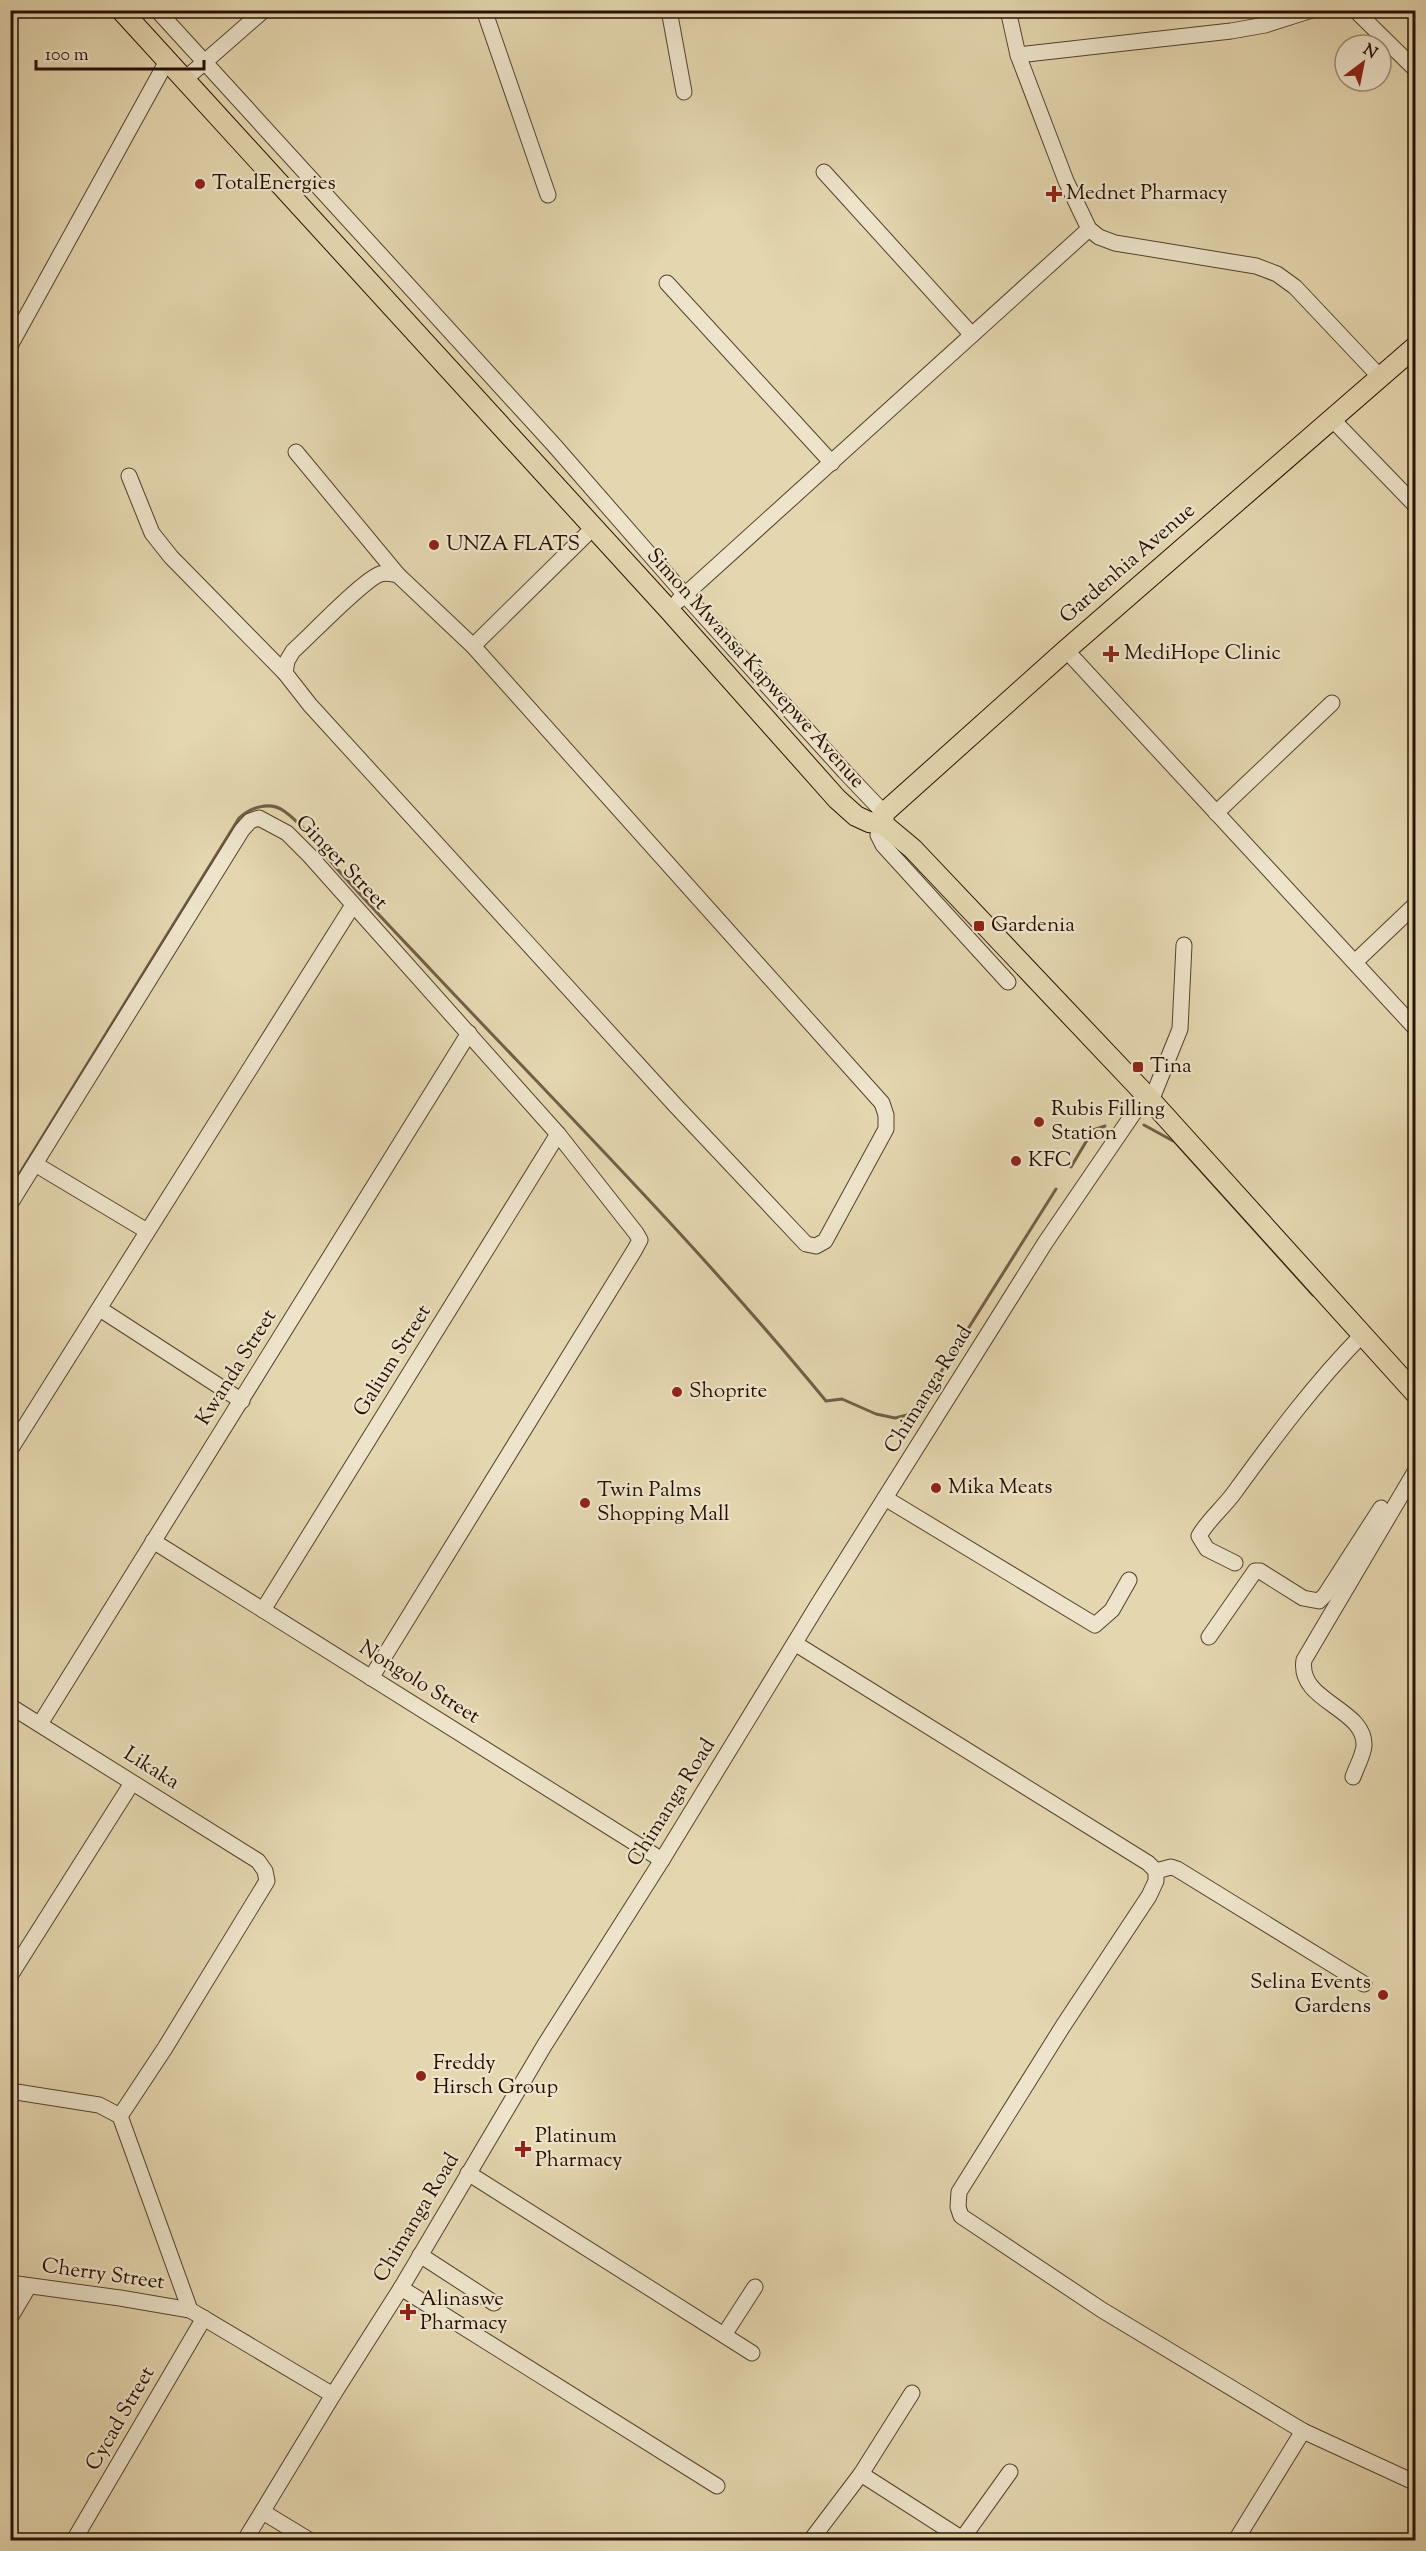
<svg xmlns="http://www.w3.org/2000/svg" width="1426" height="2551" font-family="'Sorts Mill Goudy',serif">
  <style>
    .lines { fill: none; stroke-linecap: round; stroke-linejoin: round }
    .stream { stroke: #725e46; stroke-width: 3 }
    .minor-casing { stroke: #56412c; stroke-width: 17 }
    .major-casing { stroke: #270f01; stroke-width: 22 }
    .minor { stroke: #ede4cb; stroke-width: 15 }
    .major { stroke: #e4d6af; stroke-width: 20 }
    .poi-dot { fill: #8f2418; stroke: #ede4cb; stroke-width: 2 }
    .labels { text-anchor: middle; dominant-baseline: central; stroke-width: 4.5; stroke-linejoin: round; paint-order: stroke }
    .poi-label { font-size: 21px; fill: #270f01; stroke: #ede4cb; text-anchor: start }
    .street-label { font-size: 21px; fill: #270f01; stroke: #ede4cb }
  </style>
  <rect width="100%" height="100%" fill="#e4d6af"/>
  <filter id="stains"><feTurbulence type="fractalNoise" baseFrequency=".00333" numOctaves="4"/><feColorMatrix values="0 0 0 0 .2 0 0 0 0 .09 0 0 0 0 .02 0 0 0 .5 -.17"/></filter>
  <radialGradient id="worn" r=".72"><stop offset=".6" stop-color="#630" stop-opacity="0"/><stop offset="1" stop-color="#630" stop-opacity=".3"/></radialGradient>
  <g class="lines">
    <!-- stream -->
    <g class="stream">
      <path d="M 1144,1125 L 1175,1142 L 1313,1295"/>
      <path d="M 1071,1167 L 1093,1130 L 1105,1126"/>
      <path d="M 10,1189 L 239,818 C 251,807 270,801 284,811 C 305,826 322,852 339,871 C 369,905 401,938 432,971 C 565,1112 703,1251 826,1401 L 842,1399 L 876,1414 L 895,1418 L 915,1413 L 1056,1189"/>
    </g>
    <!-- minor casing -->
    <g class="minor-casing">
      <g id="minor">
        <path d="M 157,10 L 554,445 L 685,595 L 845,772 L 884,813"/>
        <path d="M 484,10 L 548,195"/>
        <path d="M 669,10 L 684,92"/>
        <path d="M 1008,10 L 1018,55 L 1066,181 L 1089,229 L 1099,237 L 1115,243 L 1256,266 L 1277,274 L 1295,287 L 1380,377"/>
        <path d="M 1355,10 L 1416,70"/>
        <path d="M 1018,55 L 1231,31 L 1265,25 L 1312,10"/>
        <path d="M 184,80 L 264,10"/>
        <path d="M 824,172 L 972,335"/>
        <path d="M 667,283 L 832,463"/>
        <path d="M 10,346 L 167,61"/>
        <path d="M 1332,419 L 1416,506"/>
        <path d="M 129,476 L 152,533 L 171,557 L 285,673 L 310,705 L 675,1105 L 806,1244 L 816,1246 L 825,1241 L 886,1129 L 886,1115 L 882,1103 L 473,646 L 398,575 L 296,452"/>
        <path d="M 678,601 L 1089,229"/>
        <path d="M 473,646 L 594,527"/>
        <path d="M 1066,650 L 1416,1029"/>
        <path d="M 285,673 L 287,661 L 293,651 C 311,635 362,581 380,574 C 387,572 392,574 398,575"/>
        <path d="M 1216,813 L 1332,703"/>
        <path d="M 883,824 L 878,835 L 883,845 L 1008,982"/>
        <path d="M 1355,962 L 1416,904"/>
        <path d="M 1151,1101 L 1180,1029 L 1184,945"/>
        <path d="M 35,1164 L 147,1231"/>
        <path d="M 10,1204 L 242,830 L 250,821 L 259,818 L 287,833 L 310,856 L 558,1134 L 636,1233 L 640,1240 L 634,1251 L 371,1678"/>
        <path d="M 100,1309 L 242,1401"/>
        <path d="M 10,1450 L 353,905"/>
        <path d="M 885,1498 L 1095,1625 L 1112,1610 L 1129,1580"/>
        <path d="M 153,1541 L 662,1860"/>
        <path d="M 1235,1563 L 1207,1549 L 1199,1536 C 1208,1520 1223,1508 1234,1493 C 1274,1438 1314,1384 1362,1335"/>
        <path d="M 263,1610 L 558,1134"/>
        <path d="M 1209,1637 L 1255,1571 L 1260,1571 L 1303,1598 L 1319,1601 L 1325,1595 L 1381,1508"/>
        <path d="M 796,1644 L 1148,1863 L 1156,1871 L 1156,1881 L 1149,1896 L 1063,2026 L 959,2192 L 958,2207 L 961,2216 L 1102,2310 L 1303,2431 L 1236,2540"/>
        <path d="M 10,1706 L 258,1861 L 265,1871 L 267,1881 L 165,2048 L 120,2116"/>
        <path d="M 40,1724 L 469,1033"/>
        <path d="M 1353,1777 C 1356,1768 1363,1756 1364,1746 C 1366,1708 1297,1702 1304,1660 L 1416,1470"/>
        <path d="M 1156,1871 L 1171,1867 L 1177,1869 L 1364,1984"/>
        <path d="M 10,1976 L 132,1783"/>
        <path d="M 10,2091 L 99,2105 L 120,2116"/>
        <path d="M 120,2116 L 190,2310 L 333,2395"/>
        <path d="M 468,2173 L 752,2353"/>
        <path d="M 420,2255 L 494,2303"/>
        <path d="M 10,2283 L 120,2298 L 190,2310"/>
        <path d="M 401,2288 L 717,2486"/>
        <path d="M 10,2318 L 29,2286"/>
        <path d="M 724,2335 L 755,2287"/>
        <path d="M 1303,2431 L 1416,2483"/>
        <path d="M 861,2474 L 964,2540"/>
        <path d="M 263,2512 L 309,2540"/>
        <path d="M 962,2539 L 1010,2472"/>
        <path d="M 74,2540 L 204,2318"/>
        <path d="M 245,2540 L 333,2395 L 401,2288 L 544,2046 L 662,1860 L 819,1603 L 1045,1243 L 1146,1095"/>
        <path d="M 811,2540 L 861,2474 L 912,2393"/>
      </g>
    </g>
    <!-- major casing -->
    <g class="major-casing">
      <g id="major">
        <path d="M 121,10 L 669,610 L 837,799 L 856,816 L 869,822 L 883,824 L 913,849 L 1146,1095 L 1416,1394"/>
        <path d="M 883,824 L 884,813 L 1066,650 L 1416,346"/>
      </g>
    </g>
    <!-- minor -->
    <use href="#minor" class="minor"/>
    <!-- major -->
    <use href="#major" class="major"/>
  </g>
  <!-- markers -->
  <g class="poi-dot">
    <circle cx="200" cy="184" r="6"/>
    <path d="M1051 185h6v6h6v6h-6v6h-6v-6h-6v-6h6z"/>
    <circle cx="434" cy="545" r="6"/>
    <path d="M1108 645h6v6h6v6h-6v6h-6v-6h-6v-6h6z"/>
    <rect x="973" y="920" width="12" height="12" rx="3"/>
    <rect x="1132" y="1061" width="12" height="12" rx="3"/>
    <circle cx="1039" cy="1122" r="6"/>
    <circle cx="1016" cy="1161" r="6"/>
    <circle cx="677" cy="1392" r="6"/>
    <circle cx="936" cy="1488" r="6"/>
    <circle cx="585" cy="1503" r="6"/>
    <circle cx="1383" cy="1995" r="6"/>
    <circle cx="421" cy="2076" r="6"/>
    <path d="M520 2140h6v6h6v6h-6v6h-6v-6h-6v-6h6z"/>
    <path d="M405 2303h6v6h6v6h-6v6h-6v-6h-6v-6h6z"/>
  </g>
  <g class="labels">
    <!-- poi labels -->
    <g class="poi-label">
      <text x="212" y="184">TotalEnergies</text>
      <text x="1066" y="194">Mednet Pharmacy</text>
      <text x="446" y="545">UNZA FLATS</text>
      <text x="1124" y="654">MediHope Clinic</text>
      <text x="991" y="926">Gardenia</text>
      <text x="1150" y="1067">Tina</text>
      <text x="1051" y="1110">Rubis Filling<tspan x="1051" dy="24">Station</tspan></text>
      <text x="1028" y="1161">KFC</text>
      <text x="689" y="1392">Shoprite</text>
      <text x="948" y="1488">Mika Meats</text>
      <text x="597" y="1491">Twin Palms<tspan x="597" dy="24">Shopping Mall</tspan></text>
      <text x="1371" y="1983" text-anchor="end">Selina Events<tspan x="1371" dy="24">Gardens</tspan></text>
      <text x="433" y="2064">Freddy<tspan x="433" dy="24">Hirsch Group</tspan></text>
      <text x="535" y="2137">Platinum<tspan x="535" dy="24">Pharmacy</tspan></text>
      <text x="420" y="2300">Alinaswe<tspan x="420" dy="24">Pharmacy</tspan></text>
    </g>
    <!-- street labels -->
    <g class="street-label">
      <text transform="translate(1128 564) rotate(-41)">Gardenhia Avenue</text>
      <text transform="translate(755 669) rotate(48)">Simon Mwansa Kapwepwe Avenue</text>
      <text transform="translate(341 863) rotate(46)">Ginger Street</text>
      <text transform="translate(393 1361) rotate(-58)">Galium Street</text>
      <text transform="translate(237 1368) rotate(-58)">Kwanda Street</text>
      <text transform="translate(929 1390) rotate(-58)">Chimanga Road</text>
      <text transform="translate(419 1683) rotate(32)">Nongolo Street</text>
      <text transform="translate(151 1769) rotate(32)">Likaka</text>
      <text transform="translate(672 1803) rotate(-58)">Chimanga Road</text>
      <text transform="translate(417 2218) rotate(-59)">Chimanga Road</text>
      <text transform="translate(103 2275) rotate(8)">Cherry Street</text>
      <text transform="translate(121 2419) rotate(-60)">Cycad Street</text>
    </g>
  </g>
  <!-- margin -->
  <rect width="1426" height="2551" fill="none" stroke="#e4d6af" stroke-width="36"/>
  <rect x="12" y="12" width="1402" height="2527" fill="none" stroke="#270f01" stroke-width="3"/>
  <rect x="18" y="18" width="1390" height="2515" fill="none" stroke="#270f01" stroke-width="1.5"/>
  <!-- north arrow -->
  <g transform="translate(1363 63) rotate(32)"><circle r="28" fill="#ede4cb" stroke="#9e8f7a" stroke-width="1.5"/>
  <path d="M0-4.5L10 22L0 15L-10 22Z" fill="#8f2418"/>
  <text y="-9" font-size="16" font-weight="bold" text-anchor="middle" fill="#270f01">N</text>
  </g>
  <!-- scale -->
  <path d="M36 60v9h168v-9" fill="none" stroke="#270f01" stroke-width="3"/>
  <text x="45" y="60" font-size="18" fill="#270f01" stroke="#ede4cb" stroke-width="4.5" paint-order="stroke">100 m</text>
  <rect width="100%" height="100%" filter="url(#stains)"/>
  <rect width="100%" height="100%" fill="url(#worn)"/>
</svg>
